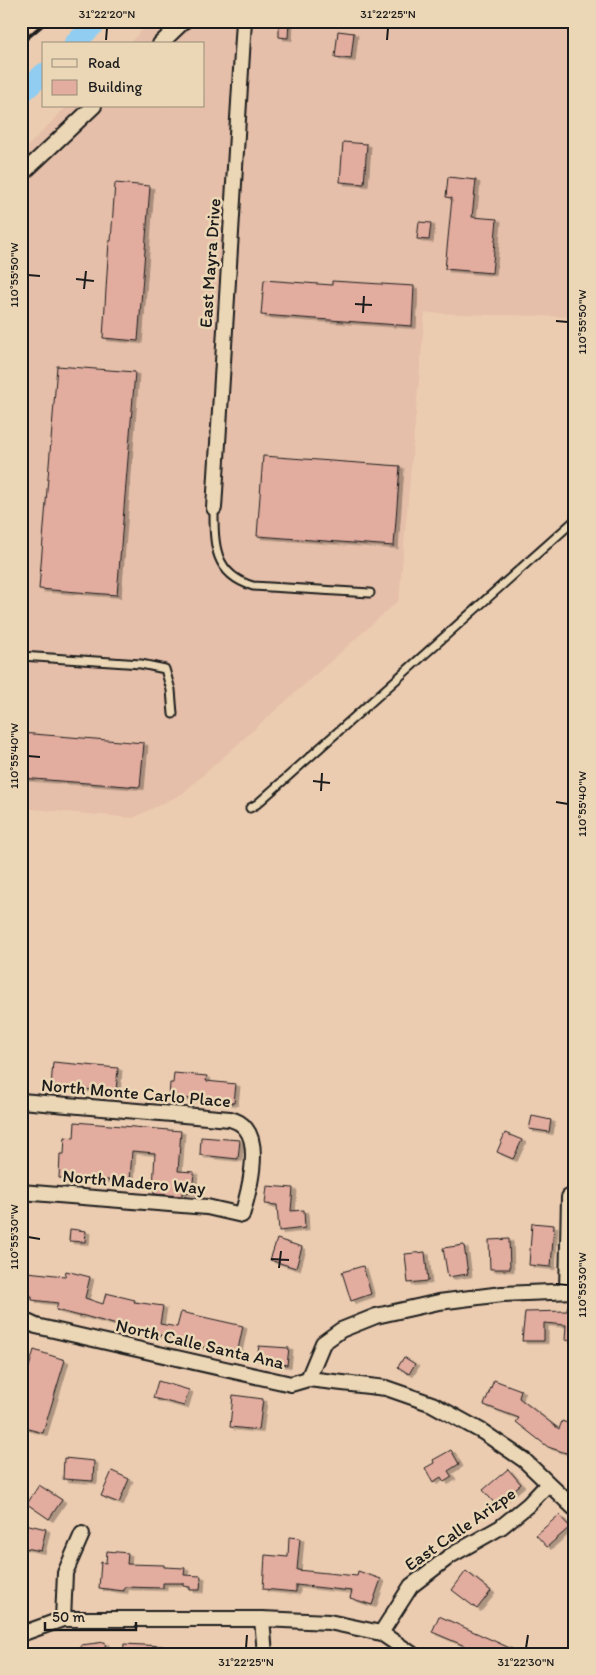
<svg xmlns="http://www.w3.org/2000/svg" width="596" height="1675" font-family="Itim,sans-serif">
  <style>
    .built { fill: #e5bfa9 }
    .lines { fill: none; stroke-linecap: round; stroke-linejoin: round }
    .river { stroke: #90cdf0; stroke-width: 21 }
    .building { fill: #e2ac9f; stroke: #1c1c1c; filter: url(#shadow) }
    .lane-casing { stroke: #1c1c1c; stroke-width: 11 }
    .street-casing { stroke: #1c1c1c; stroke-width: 18 }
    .lane { stroke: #ebd6b5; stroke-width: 7 }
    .street { stroke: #ebd6b5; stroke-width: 14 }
    .rail { stroke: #1c1c1c; stroke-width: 4 }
    .ticks { fill: none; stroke: #1c1c1c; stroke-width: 2 }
    .labels { text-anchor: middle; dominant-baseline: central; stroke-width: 5; stroke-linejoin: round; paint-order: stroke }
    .street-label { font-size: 18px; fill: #1c1c1c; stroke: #ebd6b5 }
    .neatline { fill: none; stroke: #1c1c1c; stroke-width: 2 }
    .ticks-label { font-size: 12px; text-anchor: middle; fill: #1c1c1c }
  </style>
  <defs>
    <filter id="shadow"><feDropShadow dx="4" dy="2.5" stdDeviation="0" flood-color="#0004"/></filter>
  </defs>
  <rect width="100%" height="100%" fill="#ecccb1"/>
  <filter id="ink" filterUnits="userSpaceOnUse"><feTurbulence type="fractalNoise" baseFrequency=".02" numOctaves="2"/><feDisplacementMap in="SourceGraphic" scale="10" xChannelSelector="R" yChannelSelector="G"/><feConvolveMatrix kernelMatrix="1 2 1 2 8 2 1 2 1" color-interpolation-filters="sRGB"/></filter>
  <g filter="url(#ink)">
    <!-- built -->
    <path class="built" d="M 151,21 L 575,21 L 575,317 L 425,313 L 399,600 L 182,794 L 133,818 L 21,808 L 21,153 L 67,106 L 204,106 L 204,44 L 129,44 Z"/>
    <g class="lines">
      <!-- river -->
      <g class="river">
        <path d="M 74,44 L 98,21"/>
        <path d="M 21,94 L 44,73"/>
      </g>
    </g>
    <!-- building -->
    <g class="building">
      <path d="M 279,21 L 289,21 L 288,38 L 279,37 Z"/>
      <path d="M 338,31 L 354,33 L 351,59 L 335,57 Z"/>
      <path d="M 343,142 L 367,144 L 364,184 L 340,182 Z"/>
      <path d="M 448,177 L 476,180 L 472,217 L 497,219 L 492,273 L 445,269 L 452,198 L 446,197 Z"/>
      <path d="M 115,183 L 150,186 L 138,341 L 103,338 L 109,241 L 111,241 Z"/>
      <path d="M 419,222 L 431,223 L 429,240 L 417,239 Z"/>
      <path d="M 264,280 L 332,285 L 332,281 L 414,286 L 412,326 L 261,315 Z"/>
      <path d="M 57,366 L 135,372 L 117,595 L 39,589 Z"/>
      <path d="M 263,456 L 400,466 L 394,546 L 257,536 Z"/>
      <path d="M 21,733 L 144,743 L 140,787 L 21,778 Z"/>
      <path d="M 53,1062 L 118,1068 L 116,1092 L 51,1086 Z"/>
      <path d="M 174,1073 L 207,1076 L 206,1081 L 236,1084 L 234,1103 L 169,1097 L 170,1083 L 173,1083 Z"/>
      <path d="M 532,1116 L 551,1120 L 549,1132 L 529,1129 Z"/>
      <path d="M 75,1122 L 181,1131 L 178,1171 L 194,1172 L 192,1193 L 182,1192 L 182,1196 L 154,1194 L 154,1188 L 153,1188 L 155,1153 L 132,1151 L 130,1181 L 59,1178 L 60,1154 L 64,1154 L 65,1137 L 74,1138 Z"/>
      <path d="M 505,1133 L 522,1140 L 513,1159 L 497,1152 Z"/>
      <path d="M 201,1137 L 240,1140 L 238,1159 L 200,1155 Z"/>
      <path d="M 267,1186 L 293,1188 L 291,1211 L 304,1210 L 305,1228 L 279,1231 L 277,1205 L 265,1204 Z"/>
      <path d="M 532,1223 L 554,1225 L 551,1267 L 529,1265 Z"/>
      <path d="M 70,1229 L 86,1231 L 85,1242 L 69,1241 Z"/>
      <path d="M 277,1239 L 302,1247 L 296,1268 L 270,1260 Z"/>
      <path d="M 509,1239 L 510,1269 L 490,1269 L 489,1240 Z"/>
      <path d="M 464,1245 L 468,1274 L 448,1277 L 443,1248 Z"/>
      <path d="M 425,1252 L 428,1281 L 408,1283 L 405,1254 Z"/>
      <path d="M 363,1266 L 371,1294 L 351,1301 L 342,1272 Z"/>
      <path d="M 66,1271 L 90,1277 L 85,1298 L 103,1304 L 106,1293 L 135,1300 L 134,1302 L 163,1306 L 160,1324 L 177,1327 L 181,1312 L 243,1326 L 237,1354 L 174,1341 L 175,1337 L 135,1332 L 135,1330 L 81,1315 L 80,1316 L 56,1310 L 58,1303 L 32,1300 L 32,1296 L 25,1295 L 27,1272 L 65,1276 Z"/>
      <path d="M 568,1305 L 575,1306 L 575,1341 L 565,1340 L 566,1325 L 544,1323 L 544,1341 L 522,1341 L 525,1312 L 567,1311 Z"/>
      <path d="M 259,1346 L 289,1348 L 287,1365 L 257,1360 Z"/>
      <path d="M 34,1350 L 65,1360 L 43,1433 L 21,1427 L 21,1394 Z"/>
      <path d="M 404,1357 L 415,1364 L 409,1374 L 398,1367 Z"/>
      <path d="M 494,1380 L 521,1390 L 519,1398 L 559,1429 L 562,1421 L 575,1426 L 575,1456 L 548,1447 L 516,1422 L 519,1418 L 484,1405 Z"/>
      <path d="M 158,1381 L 189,1390 L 184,1406 L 153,1398 Z"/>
      <path d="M 233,1395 L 263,1399 L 259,1430 L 230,1427 Z"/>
      <path d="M 451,1450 L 459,1464 L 448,1471 L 452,1477 L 444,1482 L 441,1477 L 433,1482 L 425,1468 L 434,1463 L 433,1460 Z"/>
      <path d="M 64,1458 L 94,1461 L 93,1481 L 63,1479 Z"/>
      <path d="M 508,1469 L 521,1484 L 496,1505 L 483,1490 Z"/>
      <path d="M 112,1471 L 129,1479 L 119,1503 L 101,1496 Z"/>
      <path d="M 39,1485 L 62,1500 L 49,1519 L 27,1504 Z"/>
      <path d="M 559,1515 L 570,1527 L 547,1547 L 536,1535 Z"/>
      <path d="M 21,1523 L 46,1529 L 41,1551 L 21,1547 Z"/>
      <path d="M 289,1537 L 300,1538 L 297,1570 L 357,1576 L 358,1571 L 381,1579 L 372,1605 L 350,1598 L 352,1591 L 296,1585 L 296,1592 L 263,1589 L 265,1555 L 288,1557 Z"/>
      <path d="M 107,1551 L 128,1553 L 127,1564 L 164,1565 L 164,1567 L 185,1568 L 184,1575 L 201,1576 L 200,1590 L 190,1590 L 190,1587 L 183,1586 L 183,1583 L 163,1583 L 163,1588 L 124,1587 L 124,1591 L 99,1588 L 101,1562 L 106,1563 Z"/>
      <path d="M 466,1571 L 491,1591 L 477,1609 L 452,1590 Z"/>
      <path d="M 439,1616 L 523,1654 L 470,1654 L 472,1649 L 432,1632 Z"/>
      <path d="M 105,1642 L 106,1654 L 82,1654 L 81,1645 Z"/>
      <path d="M 124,1644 L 163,1646 L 163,1654 L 123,1654 Z"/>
    </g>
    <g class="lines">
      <!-- lane casing -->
      <g class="lane-casing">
        <g id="lane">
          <path d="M 214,508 C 214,543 213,574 253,586 L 370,593"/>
          <path d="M 21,656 L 141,664 L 165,669 L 171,690 L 173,714"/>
          <path d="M 250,808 L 257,804 L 575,520"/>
        </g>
      </g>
      <!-- street casing -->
      <g class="street-casing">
        <g id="street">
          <path d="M 160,44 L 184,21"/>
          <path d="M 21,175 L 94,106"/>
          <path d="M 214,508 L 244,21"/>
          <path d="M 21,1101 L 230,1119 C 237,1121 242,1123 246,1129 C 261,1147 248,1195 242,1215 L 207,1207 L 21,1192"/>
          <path d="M 567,1291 L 569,1197"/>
          <path d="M 21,1319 L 36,1326 L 291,1384 L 308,1379 L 386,1388 L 432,1404 L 483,1432 L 524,1460 L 575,1509"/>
          <path d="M 308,1379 L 323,1343 L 341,1330 L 376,1316 L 439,1302 L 502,1294 L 575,1291"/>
          <path d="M 63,1619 L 65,1573 L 82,1534"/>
          <path d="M 262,1619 L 265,1654"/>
          <path d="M 381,1633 L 411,1586 L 450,1556 L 501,1527 L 528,1505 L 548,1484"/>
          <path d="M 21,1634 L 63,1619 L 262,1619 L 329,1622 L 381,1633 L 412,1654"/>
        </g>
      </g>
      <!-- lane -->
      <use href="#lane" class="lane"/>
      <!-- street -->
      <use href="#street" class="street"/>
      <!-- rail -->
      <path class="rail" d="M 21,43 L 47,21"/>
    </g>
  </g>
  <!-- ticks -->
  <path class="ticks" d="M 106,40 L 107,28M 387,40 L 388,28M 28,275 L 40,276M 76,279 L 94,281M 84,289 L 86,271M 355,304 L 372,305M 363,313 L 364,296M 556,321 L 568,322M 28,756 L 40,757M 313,781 L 330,783M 321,791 L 322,773M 556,802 L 568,804M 28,1237 L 40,1239M 271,1259 L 289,1260M 279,1268 L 281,1251M 556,1284 L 568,1285M 246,1648 L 247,1635M 526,1648 L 528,1635"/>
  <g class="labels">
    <!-- street labels -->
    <g class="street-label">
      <text transform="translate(210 263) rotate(-86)">East Mayra Drive</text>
      <text transform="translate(136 1093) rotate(5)">North Monte Carlo Place</text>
      <text transform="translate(134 1182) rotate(5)">North Madero Way</text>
      <text transform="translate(200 1344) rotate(13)">North Calle Santa Ana</text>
      <text transform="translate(460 1529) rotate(-35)">East Calle Arizpe</text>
    </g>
  </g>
  <!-- margin -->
  <rect width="596" height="1675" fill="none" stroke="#ebd6b5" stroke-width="55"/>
  <!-- legend -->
  <rect x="42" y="42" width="162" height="65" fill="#ebd6b5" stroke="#988c78"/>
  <rect x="52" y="59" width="25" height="8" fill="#ebd6b5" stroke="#988c78"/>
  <text x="88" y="68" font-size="15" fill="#1c1c1c">Road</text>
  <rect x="52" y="80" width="25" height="15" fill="#e2ac9f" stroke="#988c78"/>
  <text x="88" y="92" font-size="15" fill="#1c1c1c">Building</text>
  <!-- scale -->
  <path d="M45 1622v8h91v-8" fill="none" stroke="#1c1c1c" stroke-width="2.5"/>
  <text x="52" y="1622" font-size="15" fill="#1c1c1c" stroke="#ebd6b5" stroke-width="4" paint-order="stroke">50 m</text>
  <rect x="28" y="28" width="540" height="1620" class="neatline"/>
  <g class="ticks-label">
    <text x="107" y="18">31°22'20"N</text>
    <text x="388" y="18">31°22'25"N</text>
    <text transform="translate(14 275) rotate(-90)" y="4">110°55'50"W</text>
    <text transform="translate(582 322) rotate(-90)" y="4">110°55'50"W</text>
    <text transform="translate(14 756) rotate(-90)" y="4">110°55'40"W</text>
    <text transform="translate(582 804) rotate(-90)" y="4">110°55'40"W</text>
    <text transform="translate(14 1237) rotate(-90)" y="4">110°55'30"W</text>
    <text transform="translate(582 1285) rotate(-90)" y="4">110°55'30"W</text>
    <text x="246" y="1666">31°22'25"N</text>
    <text x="526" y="1666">31°22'30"N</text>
  </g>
</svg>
